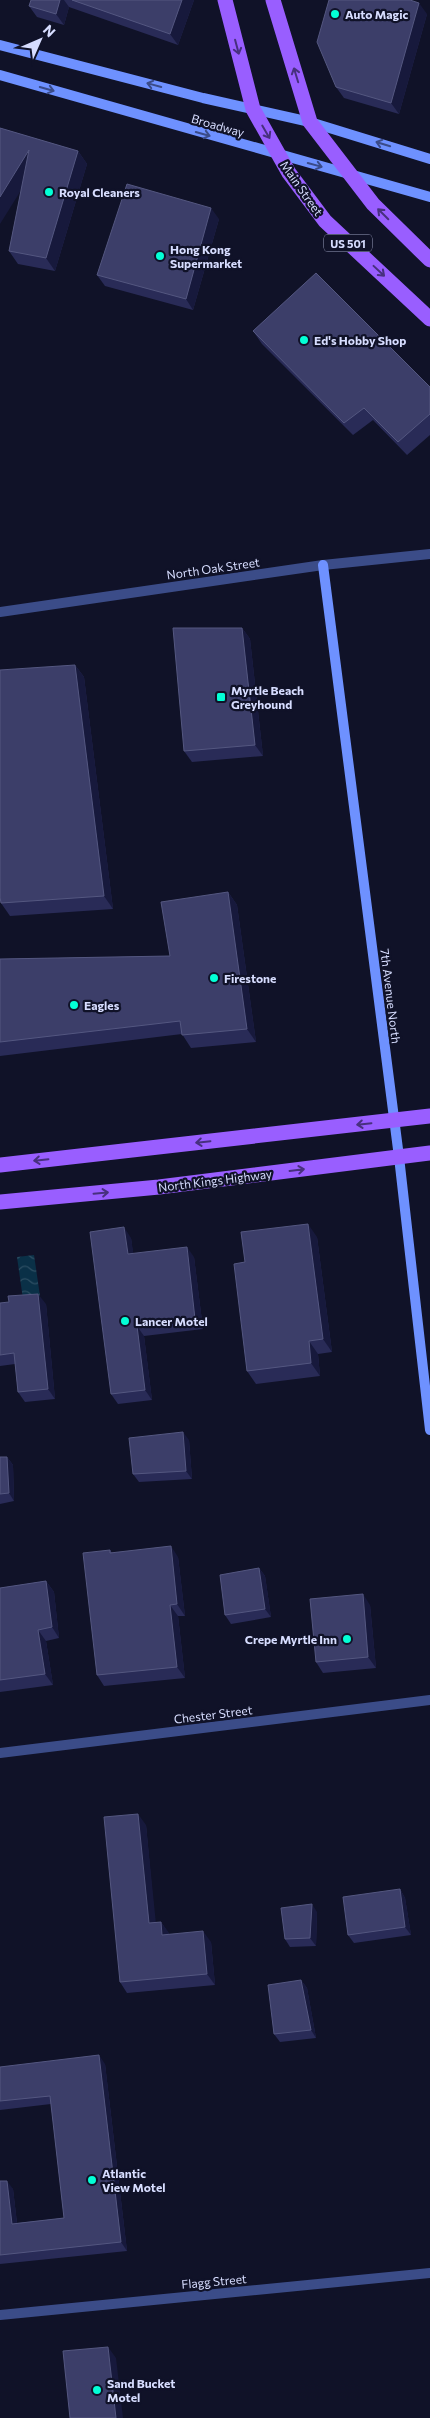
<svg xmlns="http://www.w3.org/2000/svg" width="430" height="2418" font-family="Commissioner,sans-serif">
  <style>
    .water { fill: url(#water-waves) }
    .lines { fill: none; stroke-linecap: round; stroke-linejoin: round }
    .street { stroke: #3b4c88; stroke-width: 10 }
    .secondary { stroke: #6e91ff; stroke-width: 10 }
    .primary { stroke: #995eff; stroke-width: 15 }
    .wall { fill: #292b57 }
    .shaded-wall { fill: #17193c }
    .building { fill: #3c3e69; stroke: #545780 }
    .oneway { stroke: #47307e }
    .oneway2 { stroke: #3a4b89 }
    .poi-dot { fill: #03ffd6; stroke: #101228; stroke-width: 2 }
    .labels { text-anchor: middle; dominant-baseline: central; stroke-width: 4.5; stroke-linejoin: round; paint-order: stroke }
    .shield { fill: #101228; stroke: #9ba0be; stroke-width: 1 }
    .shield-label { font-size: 11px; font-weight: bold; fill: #d7ddff }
    .poi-label { font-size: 12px; font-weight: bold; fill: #d7ddff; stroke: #101228; text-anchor: start }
    .street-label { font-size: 12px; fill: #d7ddff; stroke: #101228 }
  </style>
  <defs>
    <pattern id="water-waves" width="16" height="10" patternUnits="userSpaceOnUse" patternTransform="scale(1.25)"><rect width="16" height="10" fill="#0a3047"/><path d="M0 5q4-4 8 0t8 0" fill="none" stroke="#2d4e63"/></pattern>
  </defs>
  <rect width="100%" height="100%" fill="#101228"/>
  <!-- water -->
  <path class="water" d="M 34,1255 L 40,1296 L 23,1299 L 17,1257 Z"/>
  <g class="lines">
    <!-- street -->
    <g class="street">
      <path d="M 0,612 L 323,565 L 430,554"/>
      <path d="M 0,1753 L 430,1700"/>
      <path d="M 0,2315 L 430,2273"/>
    </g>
    <!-- secondary -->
    <g class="secondary">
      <path d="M 0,45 L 203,98 L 310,122 L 430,159"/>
      <path d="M 0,75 L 430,197"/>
      <path d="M 323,565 L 399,1157 L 430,1430"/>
    </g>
    <!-- primary -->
    <g class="primary">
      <path d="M 225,0 L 253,109 L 289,173 L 325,221 L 430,319"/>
      <path d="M 273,0 L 310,122 L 373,204 L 430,260"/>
      <path d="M 0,1165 L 430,1116"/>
      <path d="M 0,1202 L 159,1187 L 430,1153"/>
    </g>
  </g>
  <!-- wall -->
  <g class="wall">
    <path d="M 31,0 L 194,0 L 178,45 L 69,7 L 64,25 L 37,17 L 29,6 Z"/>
    <path d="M 427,14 L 399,114 L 344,98 L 336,87 Z"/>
    <path d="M 0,128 L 78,151 L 87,164 L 55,271 L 18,264 L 9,251 L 21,191 Z"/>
    <path d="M 219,219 L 193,310 L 105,286 L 97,275 Z"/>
    <path d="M 253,331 L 430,387 L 430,435 L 407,455 L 373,420 L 353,435 L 262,344 Z"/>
    <path d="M 242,628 L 250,639 L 263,756 L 192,762 L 184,751 Z"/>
    <path d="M 75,665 L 84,677 L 113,909 L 10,916 L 1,903 Z"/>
    <path d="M 228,892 L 237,905 L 256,1042 L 191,1048 L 182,1034 L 0,1056 L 0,959 L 170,956 Z"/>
    <path d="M 317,1237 L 332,1352 L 318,1354 L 320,1376 L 256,1384 L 247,1371 L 245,1262 Z"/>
    <path d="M 131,1238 L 133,1254 L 194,1257 L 203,1329 L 144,1336 L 152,1400 L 118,1404 L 111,1394 Z"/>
    <path d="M 0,1303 L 46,1304 L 55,1399 L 25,1402 L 18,1392 L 15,1364 L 0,1366 Z"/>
    <path d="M 189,1440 L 192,1479 L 139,1482 L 133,1474 Z"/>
    <path d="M 0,1457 L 7,1457 L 13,1465 L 14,1501 L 0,1504 Z"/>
    <path d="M 110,1550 L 112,1553 L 178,1557 L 185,1616 L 178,1616 L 185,1678 L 104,1686 L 97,1675 Z"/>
    <path d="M 259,1568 L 265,1576 L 271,1617 L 231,1624 L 225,1615 Z"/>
    <path d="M 46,1581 L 54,1592 L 59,1638 L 46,1641 L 53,1685 L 0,1692 L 0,1588 Z"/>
    <path d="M 370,1605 L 376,1668 L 323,1673 L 316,1662 Z"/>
    <path d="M 146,1825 L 155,1922 L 161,1922 L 169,1934 L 211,1942 L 215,1985 L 127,1993 L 120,1982 Z"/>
    <path d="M 400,1889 L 405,1898 L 411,1935 L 354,1943 L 348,1935 Z"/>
    <path d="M 317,1912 L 316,1946 L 290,1947 L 285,1939 Z"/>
    <path d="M 301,1980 L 307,1988 L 316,2038 L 280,2042 L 274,2034 Z"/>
    <path d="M 105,2064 L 127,2251 L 0,2264 L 0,2181 L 13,2189 L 17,2223 L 64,2218 L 51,2104 L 0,2110 L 0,2067 Z"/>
  </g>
  <!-- shaded-wall -->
  <g class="shaded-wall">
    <path d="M 60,0 L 64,0 L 69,7 L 64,25 L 56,14 Z"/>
    <path d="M 182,0 L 194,0 L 178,45 L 170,34 Z"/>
    <path d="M 419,3 L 427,14 L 399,114 L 391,103 Z"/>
    <path d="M 29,150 L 38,163 L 0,224 L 0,197 Z"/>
    <path d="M 78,151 L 87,164 L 55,271 L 46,258 Z"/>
    <path d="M 211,208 L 219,219 L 193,310 L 186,299 Z"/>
    <path d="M 242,628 L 250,639 L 263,756 L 255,745 Z"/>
    <path d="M 75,665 L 84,677 L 113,909 L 104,896 Z"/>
    <path d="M 228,892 L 237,905 L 256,1042 L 247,1029 Z"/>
    <path d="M 308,1224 L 317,1237 L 332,1352 L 323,1339 Z"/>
    <path d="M 124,1227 L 131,1238 L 135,1264 L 128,1254 Z"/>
    <path d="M 187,1247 L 194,1257 L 203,1329 L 195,1319 Z"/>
    <path d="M 38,1294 L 46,1304 L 55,1399 L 48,1389 Z"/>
    <path d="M 137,1326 L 144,1336 L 152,1400 L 145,1390 Z"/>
    <path d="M 309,1341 L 318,1354 L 320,1376 L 311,1363 Z"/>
    <path d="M 183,1432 L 189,1440 L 192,1479 L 186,1471 Z"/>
    <path d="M 7,1457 L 13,1465 L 14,1501 L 9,1493 Z"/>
    <path d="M 171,1546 L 178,1557 L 185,1616 L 177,1604 Z"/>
    <path d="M 259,1568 L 265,1576 L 271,1617 L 265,1609 Z"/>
    <path d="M 46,1581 L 54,1592 L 59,1638 L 52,1627 Z"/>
    <path d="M 363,1594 L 370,1605 L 376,1668 L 368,1657 Z"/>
    <path d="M 170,1605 L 178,1616 L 185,1678 L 177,1667 Z"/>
    <path d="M 38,1630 L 46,1641 L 53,1685 L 45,1674 Z"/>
    <path d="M 138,1814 L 146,1825 L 157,1934 L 149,1923 Z"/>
    <path d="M 400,1889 L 405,1898 L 411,1935 L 405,1927 Z"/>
    <path d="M 312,1904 L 317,1912 L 316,1946 L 310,1938 Z"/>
    <path d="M 161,1922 L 169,1933 L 170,1946 L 162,1935 Z"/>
    <path d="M 203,1931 L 211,1942 L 215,1985 L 207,1974 Z"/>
    <path d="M 301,1980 L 307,1988 L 316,2038 L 311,2030 Z"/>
    <path d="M 99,2055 L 105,2064 L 127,2251 L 121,2242 Z"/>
    <path d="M 7,2181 L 13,2189 L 18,2232 L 12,2224 Z"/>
    <path d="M 108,2347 L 116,2358 L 123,2418 L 116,2418 Z"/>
  </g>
  <!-- building -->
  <g class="building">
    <path d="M 31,0 L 60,0 L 56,14 L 29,6 Z"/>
    <path d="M 72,0 L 182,0 L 170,34 Z"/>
    <path d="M 329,0 L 410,0 L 419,3 L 391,103 L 336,87 L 317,42 Z"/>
    <path d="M 0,128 L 78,151 L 46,258 L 9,251 L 29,150 L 0,197 Z"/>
    <path d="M 127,184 L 211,208 L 186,299 L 97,275 Z"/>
    <path d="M 316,273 L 430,387 L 430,414 L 398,442 L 364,408 L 344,423 L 253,331 Z"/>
    <path d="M 173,628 L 242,628 L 255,745 L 184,751 Z"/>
    <path d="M 75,665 L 104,896 L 1,903 L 0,897 L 0,670 Z"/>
    <path d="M 228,892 L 247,1029 L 182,1035 L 180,1021 L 0,1042 L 0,959 L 170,956 L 161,902 Z"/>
    <path d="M 308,1224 L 323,1339 L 309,1341 L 311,1363 L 247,1371 L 234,1264 L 245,1262 L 241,1232 Z"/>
    <path d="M 124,1227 L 128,1254 L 187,1247 L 195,1319 L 137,1326 L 145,1390 L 111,1394 L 90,1232 Z"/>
    <path d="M 38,1294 L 48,1389 L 18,1392 L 14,1353 L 0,1355 L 0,1303 L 9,1302 L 8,1296 Z"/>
    <path d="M 183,1432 L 186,1471 L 133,1474 L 129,1438 Z"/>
    <path d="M 0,1457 L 7,1457 L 9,1493 L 0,1494 Z"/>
    <path d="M 171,1546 L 177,1604 L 170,1605 L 177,1667 L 97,1675 L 83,1553 L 110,1550 L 110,1553 Z"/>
    <path d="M 259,1568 L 265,1609 L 225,1615 L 220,1575 Z"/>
    <path d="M 46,1581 L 52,1627 L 38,1630 L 45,1674 L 0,1680 L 0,1588 Z"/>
    <path d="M 363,1594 L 368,1657 L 316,1662 L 310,1599 Z"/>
    <path d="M 138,1814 L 149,1923 L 161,1922 L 162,1935 L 203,1931 L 207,1974 L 120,1982 L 104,1817 Z"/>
    <path d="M 400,1889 L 405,1927 L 348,1935 L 343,1897 Z"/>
    <path d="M 312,1904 L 310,1938 L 285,1939 L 281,1908 Z"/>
    <path d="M 301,1980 L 311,2030 L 274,2034 L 268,1985 Z"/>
    <path d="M 99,2055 L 121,2242 L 0,2255 L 0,2181 L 7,2181 L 12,2224 L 64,2218 L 50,2096 L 0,2101 L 0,2067 Z"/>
    <path d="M 108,2347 L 116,2418 L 70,2418 L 63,2351 Z"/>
  </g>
  <!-- one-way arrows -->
  <defs><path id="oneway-shaft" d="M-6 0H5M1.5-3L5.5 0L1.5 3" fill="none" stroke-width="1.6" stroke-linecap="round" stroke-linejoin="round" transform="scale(1.25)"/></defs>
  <g class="oneway">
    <use href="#oneway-shaft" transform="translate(237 47) rotate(75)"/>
    <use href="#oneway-shaft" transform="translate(296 75) rotate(-107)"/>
    <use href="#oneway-shaft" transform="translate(266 132) rotate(60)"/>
    <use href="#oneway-shaft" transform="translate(383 214) rotate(-135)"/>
    <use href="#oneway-shaft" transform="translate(379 271) rotate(43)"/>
    <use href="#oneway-shaft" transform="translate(364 1124) rotate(174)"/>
    <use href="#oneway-shaft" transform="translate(203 1142) rotate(174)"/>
    <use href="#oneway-shaft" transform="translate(41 1160) rotate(174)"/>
    <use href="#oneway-shaft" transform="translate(297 1170) rotate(-7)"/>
    <use href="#oneway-shaft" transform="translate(101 1193) rotate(-5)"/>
  </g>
  <g class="oneway2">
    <use href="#oneway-shaft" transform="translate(154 85) rotate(-165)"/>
    <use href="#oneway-shaft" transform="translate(47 89) rotate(16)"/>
    <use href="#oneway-shaft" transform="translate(203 134) rotate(16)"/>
    <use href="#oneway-shaft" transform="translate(383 144) rotate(-163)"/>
    <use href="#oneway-shaft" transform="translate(315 165) rotate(15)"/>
  </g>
  <!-- markers -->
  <g class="poi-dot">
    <circle cx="335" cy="14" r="5"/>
    <circle cx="49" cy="192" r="5"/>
    <circle cx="160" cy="256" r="5"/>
    <circle cx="304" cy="340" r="5"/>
    <rect x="216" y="692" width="10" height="10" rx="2.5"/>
    <circle cx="214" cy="978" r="5"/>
    <circle cx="74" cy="1005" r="5"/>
    <circle cx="125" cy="1321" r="5"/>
    <circle cx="347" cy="1639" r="5"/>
    <circle cx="92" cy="2180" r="5"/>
    <circle cx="97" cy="2390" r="5"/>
  </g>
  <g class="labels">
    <!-- shield labels -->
    <rect class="shield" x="324" y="234.5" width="48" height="17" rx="4"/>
    <g class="shield-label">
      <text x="348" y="243">US 501</text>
    </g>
    <!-- poi labels -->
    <g class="poi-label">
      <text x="345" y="14">Auto Magic</text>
      <text x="59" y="192">Royal Cleaners</text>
      <text x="170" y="249">Hong Kong<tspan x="170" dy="14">Supermarket</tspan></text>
      <text x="314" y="340">Ed's Hobby Shop</text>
      <text x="231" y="690">Myrtle Beach<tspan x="231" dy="14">Greyhound</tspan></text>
      <text x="224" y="978">Firestone</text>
      <text x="84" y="1005">Eagles</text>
      <text x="135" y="1321">Lancer Motel</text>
      <text x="337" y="1639" text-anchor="end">Crepe Myrtle Inn</text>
      <text x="102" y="2173">Atlantic<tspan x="102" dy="14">View Motel</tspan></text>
      <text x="107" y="2383">Sand Bucket<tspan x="107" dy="14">Motel</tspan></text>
    </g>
    <!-- street labels -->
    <g class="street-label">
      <text transform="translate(218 125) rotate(16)">Broadway</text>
      <text transform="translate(302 188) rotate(55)">Main Street</text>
      <text transform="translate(213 568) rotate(-8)">North Oak Street</text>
      <text transform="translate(391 996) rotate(83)">7th Avenue North</text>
      <text transform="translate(215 1180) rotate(-7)">North Kings Highway</text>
      <text transform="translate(213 1714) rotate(-7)">Chester Street</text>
      <text transform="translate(214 2281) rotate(-5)">Flagg Street</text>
    </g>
  </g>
  <!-- north arrow -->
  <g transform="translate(40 40) rotate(45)" stroke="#101228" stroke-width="4" paint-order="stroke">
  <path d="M0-4L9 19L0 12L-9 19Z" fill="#d7ddff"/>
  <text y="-8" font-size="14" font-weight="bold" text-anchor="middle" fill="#d7ddff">N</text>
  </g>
</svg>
